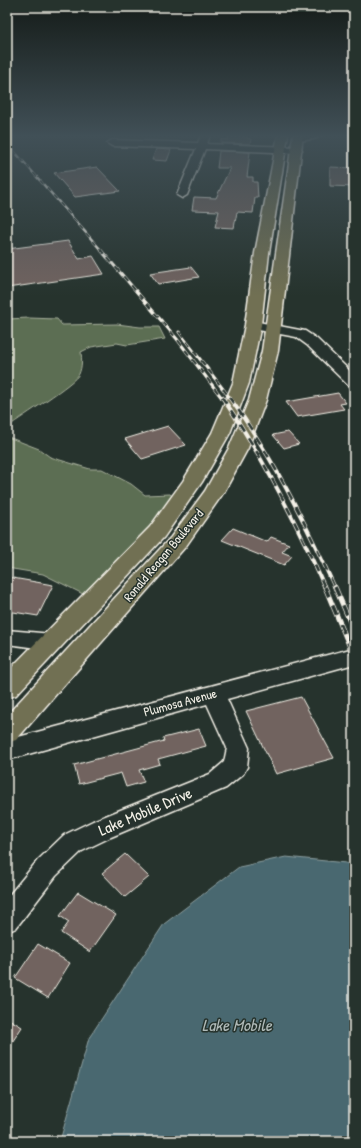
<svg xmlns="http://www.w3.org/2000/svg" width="361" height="1148" font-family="'Patrick Hand',sans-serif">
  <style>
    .green { fill: #5c6e52; stroke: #a8b09d }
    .water { fill: #496870; stroke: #8d9fa0 }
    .building { fill: #71645e; stroke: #f4f1e8 }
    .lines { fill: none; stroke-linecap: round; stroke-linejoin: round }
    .minor-casing { stroke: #f4f1e8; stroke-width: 3 }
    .major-casing { stroke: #f4f1e8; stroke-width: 3 }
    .minor { fill: #26332d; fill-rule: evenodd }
    .major { fill: #716f52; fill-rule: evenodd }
    .rail-far3-casing { stroke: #f4f1e8; stroke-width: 2.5 }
    .rail-far2-casing { stroke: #f4f1e8; stroke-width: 3 }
    .rail-far1-casing { stroke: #f4f1e8; stroke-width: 4 }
    .rail-casing { stroke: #f4f1e8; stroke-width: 5 }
    .rail-far3 { stroke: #26332d; stroke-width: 1.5; stroke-dasharray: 5; stroke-linecap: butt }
    .rail-far2 { stroke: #26332d; stroke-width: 2; stroke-dasharray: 6; stroke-linecap: butt }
    .rail-far1 { stroke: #26332d; stroke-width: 2.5; stroke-dasharray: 8; stroke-linecap: butt }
    .rail { stroke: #26332d; stroke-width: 3.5; stroke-dasharray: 10; stroke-linecap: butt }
    .labels { text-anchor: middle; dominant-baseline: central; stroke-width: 3; stroke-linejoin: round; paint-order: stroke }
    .street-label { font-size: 13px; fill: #f4f1e8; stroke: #26332d }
    .near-street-label { font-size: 16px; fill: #f4f1e8; stroke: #26332d }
    .near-water-label { font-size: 17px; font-style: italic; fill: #b0bab8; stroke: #26332d }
  </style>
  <rect width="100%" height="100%" fill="#26332d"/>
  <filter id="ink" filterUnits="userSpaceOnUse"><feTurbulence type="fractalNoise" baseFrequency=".025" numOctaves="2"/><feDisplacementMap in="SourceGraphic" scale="8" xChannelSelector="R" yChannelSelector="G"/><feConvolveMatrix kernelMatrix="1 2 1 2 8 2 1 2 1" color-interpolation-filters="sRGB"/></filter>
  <g filter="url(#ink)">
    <!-- green -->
    <path class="green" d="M 29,318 L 57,319 L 62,325 L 117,324 L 140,327 L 159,327 L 165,339 L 127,345 L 117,343 L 91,347 L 81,352 C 82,359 82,367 79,374 C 75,383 21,417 9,426 L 8,437 L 39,449 L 50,457 L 90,469 L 102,469 L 131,484 L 145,495 L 170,494 L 174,497 L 151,530 L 87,596 L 43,574 L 7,568 L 7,319 Z"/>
    <!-- water -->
    <path class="water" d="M 286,857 L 346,863 L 354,867 L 354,1141 L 60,1141 L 89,1038 L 164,924 L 239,867 Z"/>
    <!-- building -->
    <g class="building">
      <path d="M 229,136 L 247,137 L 247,138 L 251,139 L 250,144 L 221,143 L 221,139 L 228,140 Z"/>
      <path d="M 156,149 L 171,150 L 167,161 L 152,160 Z"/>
      <path d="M 219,151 L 250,152 L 247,177 L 253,177 L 253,182 L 257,182 L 258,198 L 255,198 L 253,213 L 237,212 L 234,228 L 215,227 L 219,211 L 192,210 L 194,197 L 216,198 L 230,168 L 217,168 Z"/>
      <path d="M 97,167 L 120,191 L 75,197 L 54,173 Z"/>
      <path d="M 330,167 L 354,168 L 354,187 L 330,186 Z"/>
      <path d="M 68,241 L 79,259 L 93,256 L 104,274 L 7,288 L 7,249 Z"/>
      <path d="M 191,267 L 199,277 L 158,284 L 150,273 Z"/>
      <path d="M 338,393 L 346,403 L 340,404 L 344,409 L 297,417 L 286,402 Z"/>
      <path d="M 168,426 L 186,445 L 142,459 L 125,439 Z"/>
      <path d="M 288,432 L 299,444 L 284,448 L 273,435 Z"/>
      <path d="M 233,528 L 267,542 L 271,537 L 289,544 L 282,552 L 292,556 L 284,565 L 222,540 Z"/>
      <path d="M 7,577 L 53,585 L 38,616 L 7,611 Z"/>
      <path d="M 301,697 L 334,758 L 276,774 L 246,711 Z"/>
      <path d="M 199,729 L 206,746 L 158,759 L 160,764 L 139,770 L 144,782 L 126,787 L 121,773 L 79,784 L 74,765 L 164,741 L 163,738 Z"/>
      <path d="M 125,854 L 149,877 L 125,897 L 102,873 Z"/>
      <path d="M 78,892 L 116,915 L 90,952 L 61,933 L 69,922 L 60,916 Z"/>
      <path d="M 38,944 L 70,963 L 48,998 L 15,978 Z"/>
      <path d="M 7,1018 L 22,1027 L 7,1050 Z"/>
    </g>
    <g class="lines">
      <!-- minor casing -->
      <g class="minor-casing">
        <g id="minor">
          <path d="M 201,135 L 210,135 L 207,144 L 297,147 L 302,150 L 297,153 L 205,149 L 187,195 L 182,198 L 177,195 L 196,149 L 112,146 L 107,143 L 112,140 L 198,143 Z"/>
          <path d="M 297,135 L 322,135 C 317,139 299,143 293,138 Z"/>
          <path d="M 253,321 L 305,331 L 317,339 L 354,375 L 354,387 L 349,386 L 307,345 L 296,337 L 248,328 L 246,325 L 248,322 Z"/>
          <path d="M 7,630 L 52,634 L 59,637 L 62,642 L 59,647 L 52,650 L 7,644 Z"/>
          <path d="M 354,648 L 354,664 L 227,699 L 249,748 L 247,767 L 243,774 L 226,788 L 111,837 L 82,851 L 56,876 L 16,928 L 7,932 L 7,898 L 38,860 L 64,835 L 93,821 L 210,774 L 224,762 L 227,748 L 207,704 L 7,760 L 7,740 Z"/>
        </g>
      </g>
      <!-- major casing -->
      <g class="major-casing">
        <g id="major">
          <path d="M 278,135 L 288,135 L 269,253 L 261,325 L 249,383 L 230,433 L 202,482 L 164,537 L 16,695 L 7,698 L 7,672 L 150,527 L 183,481 L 212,433 L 233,383 L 245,325 L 255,253 Z"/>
          <path d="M 293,135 L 303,135 L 278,351 L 266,400 L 248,448 L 224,492 L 186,546 L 16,740 L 7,743 L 7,715 L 171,537 L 205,491 L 229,448 L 249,400 L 262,351 Z"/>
        </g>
      </g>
      <!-- minor -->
      <use href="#minor" class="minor"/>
      <!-- major -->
      <use href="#major" class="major"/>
      <!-- rail-far3 casing -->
      <g class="rail-far3-casing">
        <path id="rail-far3" d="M 7,143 L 101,250"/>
      </g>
      <!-- rail-far2 casing -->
      <g class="rail-far2-casing">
        <g id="rail-far2">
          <path d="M 100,249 L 177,339 L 222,398"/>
          <path d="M 179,332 L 230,398"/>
        </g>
      </g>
      <!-- rail-far1 casing -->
      <g class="rail-far1-casing">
        <g id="rail-far1">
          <path d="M 222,397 C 263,457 296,521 325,588"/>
          <path d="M 229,397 C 272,455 305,522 335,588"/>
        </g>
      </g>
      <!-- rail casing -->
      <g class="rail-casing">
        <g id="rail">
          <path d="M 325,587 L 354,657"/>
          <path d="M 335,587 L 354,631"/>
        </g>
      </g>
      <!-- rail-far3 -->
      <use href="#rail-far3" class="rail-far3"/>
      <!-- rail-far2 -->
      <use href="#rail-far2" class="rail-far2"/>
      <!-- rail-far1 -->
      <use href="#rail-far1" class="rail-far1"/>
      <!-- rail -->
      <use href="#rail" class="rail"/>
    </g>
  </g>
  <!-- sky -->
  <linearGradient id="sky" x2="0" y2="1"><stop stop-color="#151c19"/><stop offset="0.46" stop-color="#415057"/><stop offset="1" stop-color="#415057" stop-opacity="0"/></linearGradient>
  <rect width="361" height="296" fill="url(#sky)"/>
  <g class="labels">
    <!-- street labels -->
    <g class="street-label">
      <text transform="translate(163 555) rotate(-50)">Ronald Reagan Boulevard</text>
      <text transform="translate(180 702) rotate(-15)">Plumosa Avenue</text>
    </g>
    <!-- near-street labels -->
    <g class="near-street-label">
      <text transform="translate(145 811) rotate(-23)">Lake Mobile Drive</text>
    </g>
    <!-- near-water labels -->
    <g class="near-water-label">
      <text x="237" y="1024">Lake Mobile</text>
    </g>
  </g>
  <!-- margin -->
  <rect width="361" height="1148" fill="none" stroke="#26332d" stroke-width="24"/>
  <rect x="12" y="12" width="337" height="1124" fill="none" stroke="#f4f1e8" stroke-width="1.5" filter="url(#ink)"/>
</svg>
